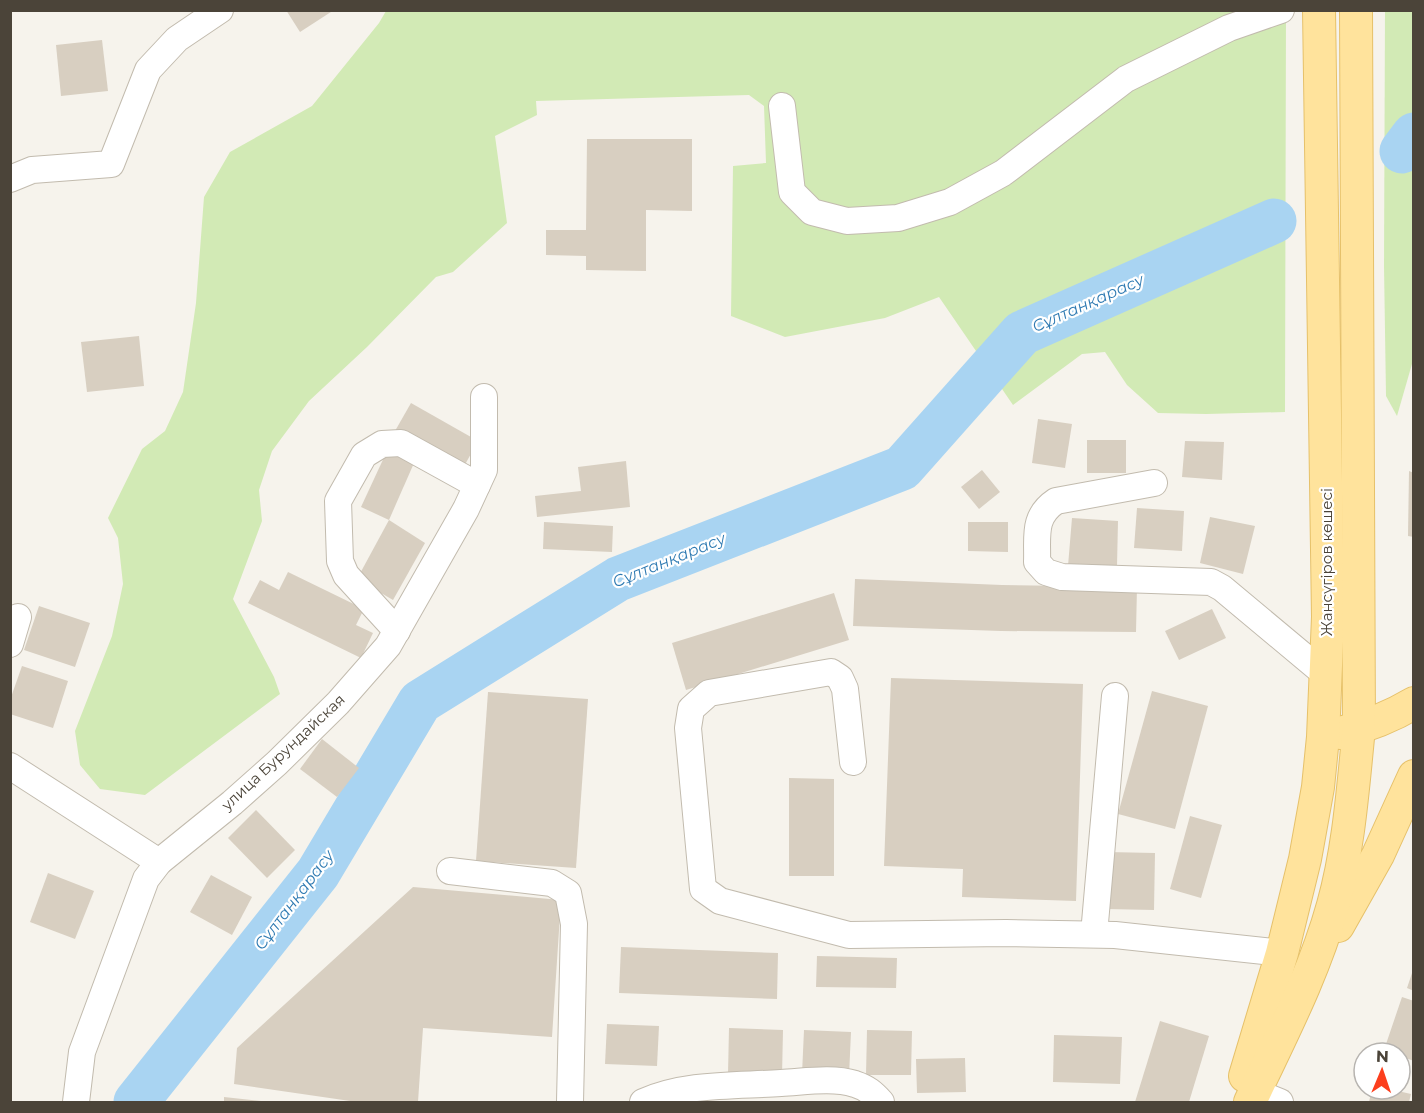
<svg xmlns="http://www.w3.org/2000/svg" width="1424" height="1113" font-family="Montserrat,sans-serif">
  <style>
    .green { fill: #d2eab5 }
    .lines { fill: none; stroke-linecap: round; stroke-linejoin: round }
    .river { stroke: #a9d4f2; stroke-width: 45 }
    .building { fill: #d8cfc1 }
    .minor-casing { stroke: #c2bbae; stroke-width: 28 }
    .major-casing { stroke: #e6c16a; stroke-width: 34 }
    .minor { stroke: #fff; stroke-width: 26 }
    .major { stroke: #ffe39c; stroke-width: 32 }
    .labels { text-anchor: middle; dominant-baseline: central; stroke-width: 4.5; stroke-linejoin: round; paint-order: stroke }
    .street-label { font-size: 15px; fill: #4b4439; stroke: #fff }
    .water-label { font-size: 16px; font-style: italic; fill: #2e7ab2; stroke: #fff }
  </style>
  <rect width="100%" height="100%" fill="#f6f3ec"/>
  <!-- green -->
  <g class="green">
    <path d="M 386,11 L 1286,11 L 1285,412 L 1206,414 L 1158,413 L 1127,385 L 1105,352 L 1082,354 L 1013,405 L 939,297 L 885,318 L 785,337 L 731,316 L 733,166 L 766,163 L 764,106 L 749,95 L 536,101 L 537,115 L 495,136 L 507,223 L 453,272 L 436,277 L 367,347 L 309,401 L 272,451 L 259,490 L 262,521 L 233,599 L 274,677 L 280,694 L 145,795 L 100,789 L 80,765 L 75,731 L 112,636 L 123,584 L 118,538 L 108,518 L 142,449 L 165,431 L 183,392 L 196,303 L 204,197 L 230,152 L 312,106 L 379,23 Z"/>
    <path d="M 1385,11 L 1414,11 L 1414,357 L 1397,416 L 1386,396 L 1384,266 Z"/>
  </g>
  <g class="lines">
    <!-- river -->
    <g class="river">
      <path d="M 1402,151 L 1414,135"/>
      <path d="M 136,1102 L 318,873 L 420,702 L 618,579 L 902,468 L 1022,333 L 1274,221"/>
    </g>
  </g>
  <!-- building -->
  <g class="building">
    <path d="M 286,10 L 334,10 L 300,32 Z"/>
    <path d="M 102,40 L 108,91 L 61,96 L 56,45 Z"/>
    <path d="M 587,139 L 692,139 L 692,211 L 646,210 L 646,271 L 586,270 L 586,256 L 546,255 L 546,230 L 586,230 Z"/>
    <path d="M 139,336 L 144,386 L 87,392 L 81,342 Z"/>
    <path d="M 411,403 L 478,441 L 462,470 L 395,431 Z"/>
    <path d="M 1038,419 L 1072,424 L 1065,468 L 1032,463 Z"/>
    <rect x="1087" y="440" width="39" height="33"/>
    <path d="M 1185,441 L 1224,442 L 1222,480 L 1182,477 Z"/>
    <path d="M 387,451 L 414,463 L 389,520 L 361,507 Z"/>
    <path d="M 626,461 L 630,507 L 537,517 L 535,496 L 581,491 L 578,467 Z"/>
    <path d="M 982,470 L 1000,492 L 979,509 L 961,487 Z"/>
    <path d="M 1409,471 L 1414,473 L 1414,537 L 1408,536 Z"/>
    <path d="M 1137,508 L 1184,511 L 1182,551 L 1134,548 Z"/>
    <path d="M 1210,517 L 1255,526 L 1243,574 L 1200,563 Z"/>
    <path d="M 1072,518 L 1118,521 L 1117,566 L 1068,566 Z"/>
    <path d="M 389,520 L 425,543 L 393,600 L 357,579 Z"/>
    <path d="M 544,522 L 613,526 L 612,552 L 543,549 Z"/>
    <path d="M 968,522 L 1008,522 L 1008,552 L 968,551 Z"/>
    <path d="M 288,572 L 364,609 L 356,625 L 373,633 L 361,658 L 248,603 L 260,580 L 279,590 Z"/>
    <path d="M 855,579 L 1002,585 L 1137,587 L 1136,632 L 1001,631 L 853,626 Z"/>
    <path d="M 834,593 L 849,640 L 686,690 L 672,643 Z"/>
    <path d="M 39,606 L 90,623 L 75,667 L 24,650 Z"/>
    <path d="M 1212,609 L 1226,638 L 1179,660 L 1165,631 Z"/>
    <path d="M 22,666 L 68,681 L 53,728 L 10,714 L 10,700 Z"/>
    <path d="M 891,678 L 1083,684 L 1076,901 L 962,897 L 963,869 L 884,866 Z"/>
    <path d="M 1152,691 L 1208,706 L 1175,829 L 1118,814 Z"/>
    <path d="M 488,692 L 588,699 L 576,868 L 476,861 Z"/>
    <path d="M 322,739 L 359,768 L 337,797 L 300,769 Z"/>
    <path d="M 789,778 L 834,779 L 834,876 L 789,876 Z"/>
    <path d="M 256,810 L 295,850 L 267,878 L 228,838 Z"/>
    <path d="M 1190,816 L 1222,825 L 1201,898 L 1170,889 Z"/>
    <path d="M 1107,852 L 1155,853 L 1154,910 L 1106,909 Z"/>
    <path d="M 48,873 L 94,891 L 75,939 L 30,922 Z"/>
    <path d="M 211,875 L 252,897 L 232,935 L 190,912 Z"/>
    <path d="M 413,887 L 561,900 L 552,1037 L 423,1028 L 418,1102 L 357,1102 L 234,1084 L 237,1048 Z"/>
    <path d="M 621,947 L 778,953 L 777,999 L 619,993 Z"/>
    <path d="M 817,956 L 897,958 L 896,988 L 816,987 Z"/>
    <path d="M 1413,970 L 1414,970 L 1414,991 L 1407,988 Z"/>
    <path d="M 1402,997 L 1414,1001 L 1414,1061 L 1400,1056 L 1400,1053 L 1392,1053 L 1384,1050 Z"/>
    <path d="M 1160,1021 L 1209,1036 L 1189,1102 L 1135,1102 Z"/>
    <path d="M 607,1024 L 659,1026 L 657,1066 L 605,1064 Z"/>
    <path d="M 729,1028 L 783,1030 L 782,1076 L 728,1074 Z"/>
    <path d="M 804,1030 L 851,1032 L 849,1076 L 802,1074 Z"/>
    <path d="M 867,1030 L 912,1031 L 911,1075 L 866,1075 Z"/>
    <path d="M 1054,1035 L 1122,1037 L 1120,1084 L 1053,1082 Z"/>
    <path d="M 965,1058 L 966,1092 L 917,1093 L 916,1059 Z"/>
    <path d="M 1372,1089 L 1389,1089 L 1411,1094 L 1409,1102 L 1369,1102 Z"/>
    <path d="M 224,1097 L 261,1101 L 261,1102 L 224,1102 Z"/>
  </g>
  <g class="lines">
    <!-- minor casing -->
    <g class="minor-casing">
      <g id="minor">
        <path d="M 782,106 L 792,192 L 812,212 L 847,221 L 898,218 L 950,202 L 1003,173 L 1126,79 L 1229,28 L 1281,10"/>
        <path d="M 10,179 L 32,170 L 111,164 L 148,70 L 177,39 L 220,10"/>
        <path d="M 1154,483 L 1056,501 C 1032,517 1038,537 1037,562 L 1046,572 L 1062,577 L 1211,582 L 1222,588 L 1325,674"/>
        <path d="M 397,631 L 346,575 L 340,561 L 338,501 L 364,455 L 382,444 L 401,443 L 477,485"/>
        <path d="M 10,644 L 18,617"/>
        <path d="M 853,762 L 845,689 L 840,678 L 831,672 L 709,693 L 691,709 L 688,728 L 703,889 L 720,901 L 849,935 L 1006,933 L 1115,935 L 1282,953"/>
        <path d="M 10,766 L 159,862"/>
        <path d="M 450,871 L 552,883 L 568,893 L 574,924 L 570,1102"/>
        <path d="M 1094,934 L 1115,696"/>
        <path d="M 1255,1092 L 1280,1102"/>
        <path d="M 76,1102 L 82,1052 L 146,879 L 159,862 L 232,803 L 277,763 L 338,703 L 388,646 L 466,509 L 484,470 L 484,397"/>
        <path d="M 643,1102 C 685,1083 735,1086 781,1083 C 804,1082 832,1077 855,1084 C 867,1088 873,1093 881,1102"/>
      </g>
    </g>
    <!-- major casing -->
    <g class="major-casing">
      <g id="major">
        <path d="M 1340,733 C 1368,726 1389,718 1414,703"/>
        <path d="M 1338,926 L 1378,855 L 1414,776"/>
        <path d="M 1245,1076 L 1282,953 L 1305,859 L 1318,787 L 1323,737 L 1328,617 L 1319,10"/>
        <path d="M 1250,1102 C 1280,1038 1314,974 1333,905 C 1349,848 1353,787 1359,728 L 1356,10"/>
      </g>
    </g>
    <!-- minor -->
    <use href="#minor" class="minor"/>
    <!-- major -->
    <use href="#major" class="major"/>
  </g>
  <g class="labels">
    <!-- street labels -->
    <g class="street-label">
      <text transform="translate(1326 562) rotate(-90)">Жансүгіров көшесі</text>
      <text transform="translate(283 752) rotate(-43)">улица Бурундайская</text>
    </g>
    <!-- water labels -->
    <g class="water-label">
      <text transform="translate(1088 303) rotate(-24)">Сұлтанқарасу</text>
      <text transform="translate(669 560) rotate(-22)">Сұлтанқарасу</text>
      <text transform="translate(294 900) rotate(-53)">Сұлтанқарасу</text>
    </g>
  </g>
  <!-- border -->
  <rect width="1424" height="1113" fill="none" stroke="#4b4439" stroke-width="24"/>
  <!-- north arrow -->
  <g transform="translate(1382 1071) rotate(2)"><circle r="28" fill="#ffffff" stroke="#b7b4b0" stroke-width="1.5"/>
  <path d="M0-4.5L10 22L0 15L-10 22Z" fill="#fc3f1d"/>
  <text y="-9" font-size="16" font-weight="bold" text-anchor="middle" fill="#4b4439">N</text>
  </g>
</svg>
